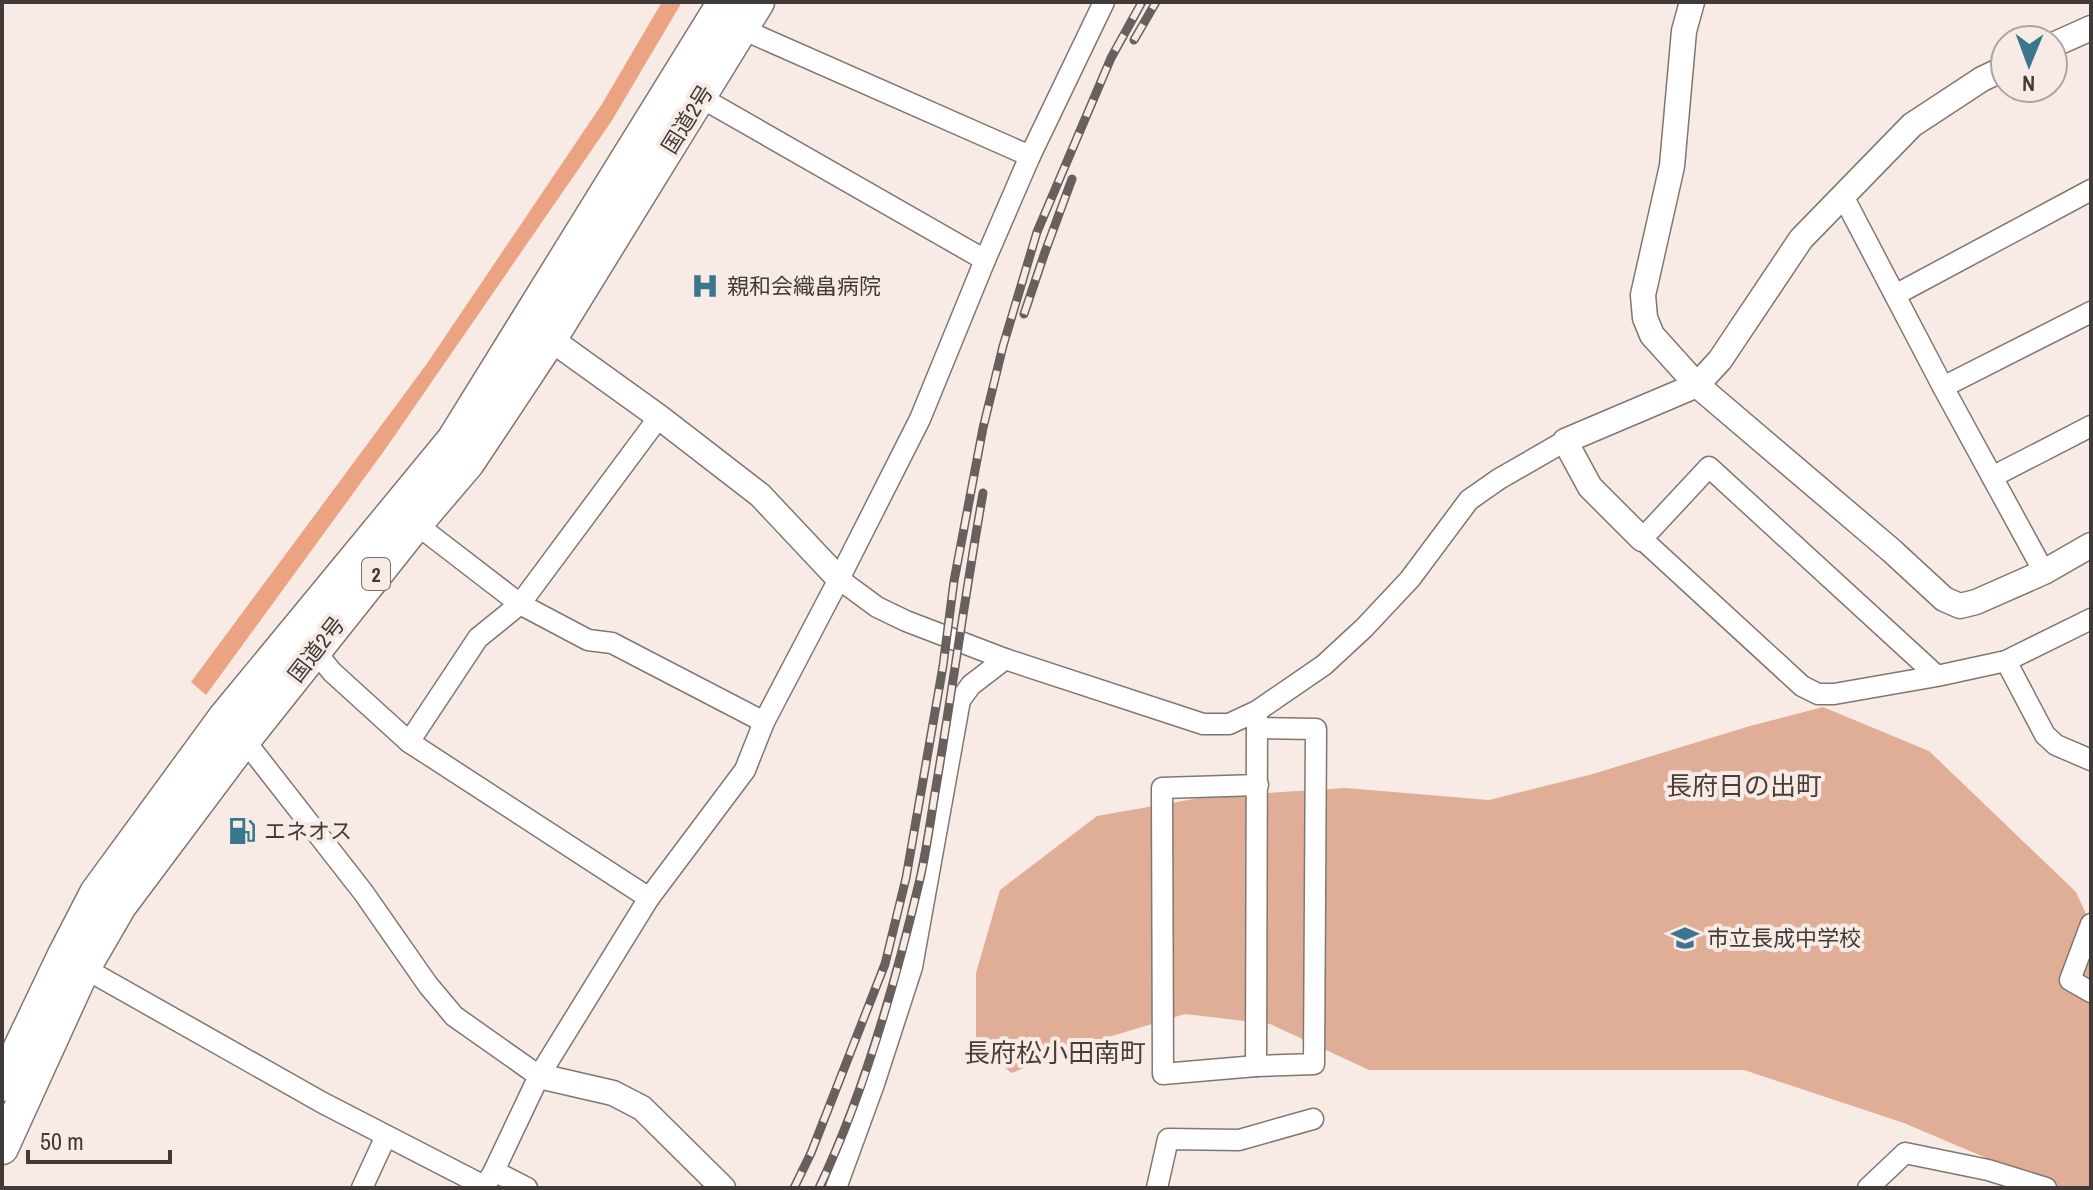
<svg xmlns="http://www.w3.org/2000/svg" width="2093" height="1190" font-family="'Archivo Narrow','Noto Sans JP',sans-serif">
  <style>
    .green { fill: #e0ae96 }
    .water { fill: #eba382 }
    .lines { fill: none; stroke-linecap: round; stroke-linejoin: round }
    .minor-casing { stroke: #817670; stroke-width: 23 }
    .tertiary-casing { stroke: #817670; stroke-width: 27 }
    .trunk-casing { stroke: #817670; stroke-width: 35 }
    .minor { stroke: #fff; stroke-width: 20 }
    .tertiary { stroke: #fff; stroke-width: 24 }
    .trunk { stroke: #fff; stroke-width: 32 }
    .rail-casing { stroke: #67605d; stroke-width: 9 }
    .rail { stroke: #f8ebe5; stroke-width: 6; stroke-dasharray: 18; stroke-linecap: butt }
    .labels { text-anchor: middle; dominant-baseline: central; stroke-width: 8; stroke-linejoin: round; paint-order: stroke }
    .shield { fill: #f8ebe5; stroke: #77706d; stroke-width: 2 }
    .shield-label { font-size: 20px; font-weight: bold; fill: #403b39 }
    .street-label { font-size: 22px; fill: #403b39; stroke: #f8ebe5 }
    .poi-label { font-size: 22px; fill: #403b39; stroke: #f8ebe5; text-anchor: start }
    .quarter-label { font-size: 26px; fill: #473d39; stroke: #f8ebe5 }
  </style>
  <rect width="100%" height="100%" fill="#f8ebe5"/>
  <!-- green -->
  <path class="green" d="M 1823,707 L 1929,751 L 2076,892 L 2091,925 L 2091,1188 L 2028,1188 L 2012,1169 L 1904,1123 L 1744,1070 L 1369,1070 L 1270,1024 L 1185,1014 L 1069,1049 L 1012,1073 L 976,1046 L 976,973 L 1000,890 L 1097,816 L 1205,797 L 1346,788 L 1489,800 L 1593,774 L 1750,726 Z"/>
  <!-- water -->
  <path class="water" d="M 662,2 L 682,2 L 611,122 L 384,451 L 206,695 L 191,682 L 426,365 L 602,104 Z"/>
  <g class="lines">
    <!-- minor casing -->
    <g class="minor-casing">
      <g id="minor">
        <path d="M 742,29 L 1030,156"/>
        <path d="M 700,97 L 985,260"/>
        <path d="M 1843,196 L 1943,387 L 2044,572"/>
        <path d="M 1895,295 L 2091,190"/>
        <path d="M 1943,387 L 2091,312"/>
        <path d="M 1992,477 L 2091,426"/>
        <path d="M 416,524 L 520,604 L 588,640 L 612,643 L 764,722"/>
        <path d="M 839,579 L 877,607 L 906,621 L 1005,659 L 1203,724 L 1229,724 L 1257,711 L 1324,665 L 1364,628 L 1410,579 L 1469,500 L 1499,479 L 1565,441"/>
        <path d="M 315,651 L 332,672 L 409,742 L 649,898"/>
        <path d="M 2006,661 L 2045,735 L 2056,745 L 2091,760"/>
        <path d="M 1937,676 L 1709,467 L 1642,539 L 1802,686 L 1818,694 L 1834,694 L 1937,676 L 2006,661 L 2091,619"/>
        <path d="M 1257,728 L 1316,729 L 1314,1064 L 1256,1066 L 1163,1074 L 1162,788 L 1258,785"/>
        <path d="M 238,732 L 363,892 L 428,985 L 454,1016 L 539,1076"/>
        <path d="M 409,742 L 478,638 L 520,604 L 659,417"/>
        <path d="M 2091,924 L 2070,980 L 2091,992"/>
        <path d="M 84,968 L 323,1103 L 484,1186"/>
        <path d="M 1256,1066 L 1257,715"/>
        <path d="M 494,1171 L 527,1188"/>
        <path d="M 362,1188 L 386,1136"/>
        <path d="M 484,1188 L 494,1171 L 539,1076 L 649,898 L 745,770 L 764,722 L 839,579 L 920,419 L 985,260 L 1030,156 L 1104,2"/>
        <path d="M 836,1188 L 874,1084 L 912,967 L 960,700 L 971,685 L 1005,659"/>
        <path d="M 1157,1188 L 1168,1139 L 1239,1140 L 1313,1119"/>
        <path d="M 1868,1188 L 1905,1153 L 1988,1170 L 2046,1188"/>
      </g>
    </g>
    <!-- tertiary casing -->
    <g class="tertiary-casing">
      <g id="tertiary">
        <path d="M 1692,2 L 1684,31 L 1672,166 L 1643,295 L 1645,318 L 1652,335 L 1697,385 L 1892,551 L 1944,599 L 1960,606 L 1976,602 L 2044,572 L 2091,545"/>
        <path d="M 2053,45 L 2091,28"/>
        <path d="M 538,330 L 659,417 L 760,495 L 839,579"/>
        <path d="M 1642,539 L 1590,487 L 1565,441 L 1697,385 L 1720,360 L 1801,239 L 1912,125 L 1982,79 L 2005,68"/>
        <path d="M 539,1076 L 613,1093 L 642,1108 L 723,1188"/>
      </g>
    </g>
    <!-- trunk casing -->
    <g class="trunk-casing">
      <g id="trunk">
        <path d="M 2,1085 L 64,955 L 96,893 L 224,718 L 453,440 L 724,2"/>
        <path d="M 2,1148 L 84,968 L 120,906 L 245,739 L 416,524 L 468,463 L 551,338 L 758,2"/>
      </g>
    </g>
    <!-- minor -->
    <use href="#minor" class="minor"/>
    <!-- tertiary -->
    <use href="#tertiary" class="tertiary"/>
    <!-- trunk -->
    <use href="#trunk" class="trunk"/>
    <!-- rail casing -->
    <g class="rail-casing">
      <g id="rail">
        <path d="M 1134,40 L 1156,2"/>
        <path d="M 1024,314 L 1045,252 L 1072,179"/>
        <path d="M 794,1188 L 811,1153 L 885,964 L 906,878 L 943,666 L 954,581 L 983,428 L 1003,346 L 1037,232 L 1111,58 L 1142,2"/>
        <path d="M 819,1188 C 864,1094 895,984 919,883 C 927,850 931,815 937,781 C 953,685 966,589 983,493"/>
      </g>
    </g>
    <!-- rail -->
    <use href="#rail" class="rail"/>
  </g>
  <!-- icons -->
  <defs>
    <g id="hospital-bare" transform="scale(2.16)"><path d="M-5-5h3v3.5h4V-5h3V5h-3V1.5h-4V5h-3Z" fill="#3a768d" stroke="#f8ebe5" stroke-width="2.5" paint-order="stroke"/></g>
    <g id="fuel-bare" transform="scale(2.16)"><path d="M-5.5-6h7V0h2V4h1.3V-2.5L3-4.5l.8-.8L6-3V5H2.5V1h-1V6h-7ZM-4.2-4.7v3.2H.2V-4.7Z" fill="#3a768d" stroke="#f8ebe5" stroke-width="2.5" paint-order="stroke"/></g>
    <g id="school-bare" transform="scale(2.16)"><path d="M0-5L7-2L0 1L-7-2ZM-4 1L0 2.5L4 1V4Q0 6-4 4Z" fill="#3a768d" stroke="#f8ebe5" stroke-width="2.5" paint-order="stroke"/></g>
  </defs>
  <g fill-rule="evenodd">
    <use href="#hospital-bare" x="705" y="286"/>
    <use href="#fuel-bare" x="242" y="831"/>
    <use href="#school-bare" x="1685" y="938"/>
  </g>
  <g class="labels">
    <!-- shield labels -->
    <rect class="shield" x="362" y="558" width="28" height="32" rx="6"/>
    <g class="shield-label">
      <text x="376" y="574">2</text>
    </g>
    <!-- street labels -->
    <g class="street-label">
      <text transform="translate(687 119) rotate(-58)">国道2号</text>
      <text transform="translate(316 649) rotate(-52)">国道2号</text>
    </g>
    <!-- poi labels -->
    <g class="poi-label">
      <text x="727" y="286">親和会織畠病院</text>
      <text x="264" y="831">エネオス</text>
      <text x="1707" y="938">市立長成中学校</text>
    </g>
    <!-- quarter labels -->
    <g class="quarter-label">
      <text x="1744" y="785">長府日の出町</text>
      <text x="1055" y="1052">長府松小田南町</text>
    </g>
  </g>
  <!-- border -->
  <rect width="2093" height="1190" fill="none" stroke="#403b39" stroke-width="8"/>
  <!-- north arrow -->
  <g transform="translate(2029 64) rotate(181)"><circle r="38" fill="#f8ebe5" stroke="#aea5a0" stroke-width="2"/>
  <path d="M0-6L14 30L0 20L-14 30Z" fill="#3a768d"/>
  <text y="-12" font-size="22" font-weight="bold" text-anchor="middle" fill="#403b39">N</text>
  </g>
  <!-- scale -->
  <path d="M28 1150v12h142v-12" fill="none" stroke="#403b39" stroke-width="4"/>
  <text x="40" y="1150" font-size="24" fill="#403b39" stroke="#f8ebe5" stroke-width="6" paint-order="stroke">50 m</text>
</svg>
